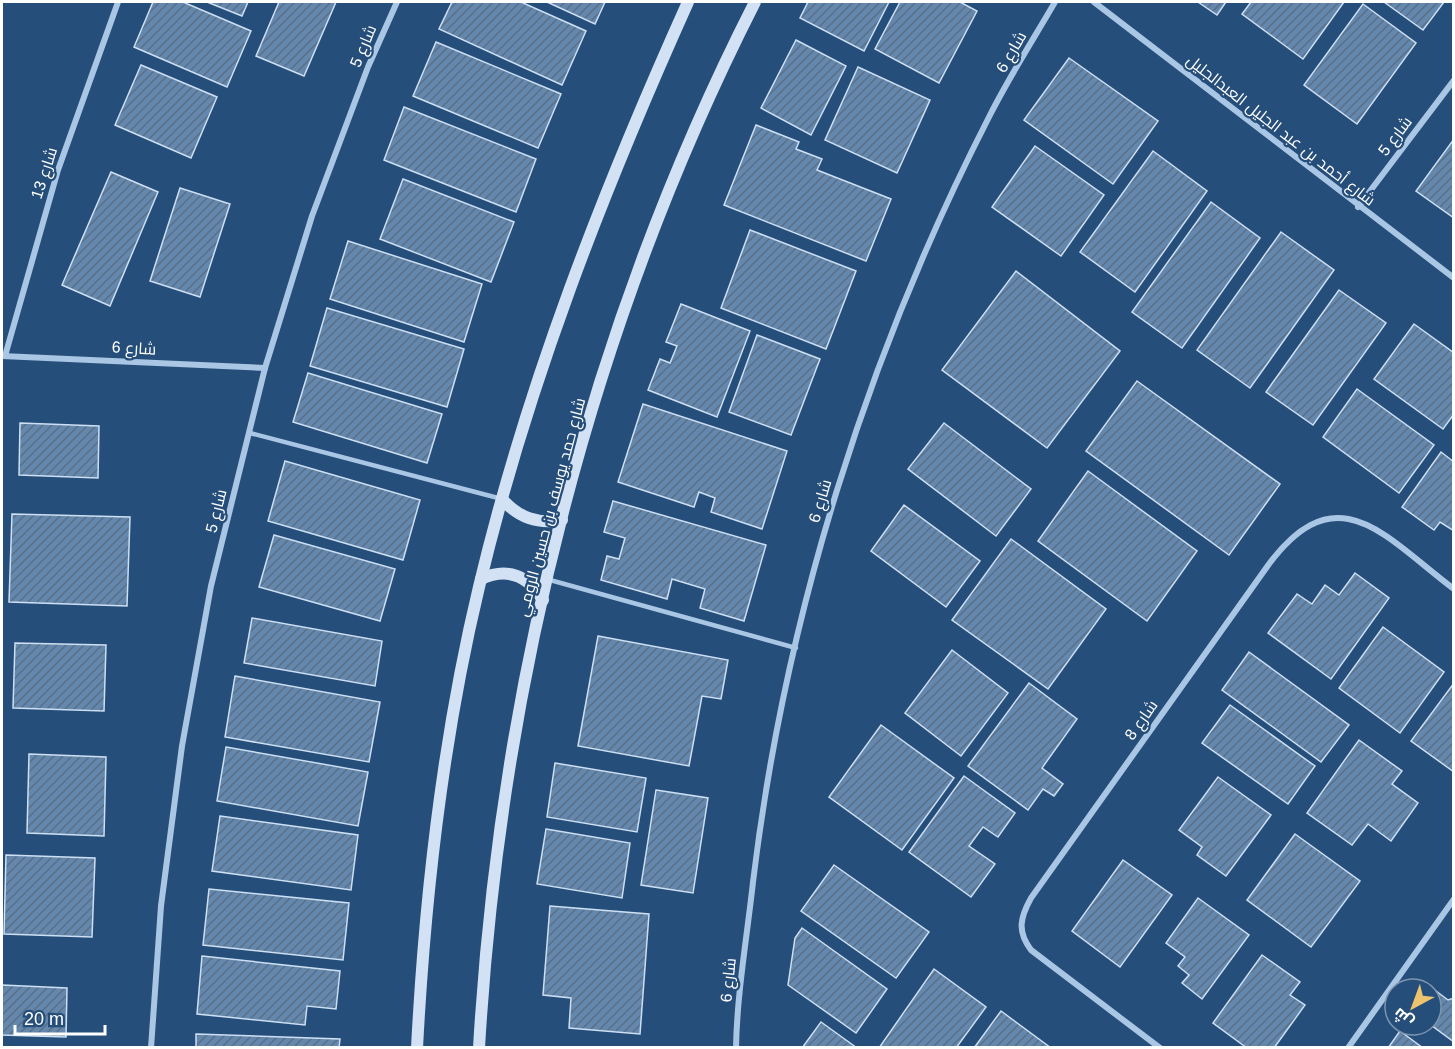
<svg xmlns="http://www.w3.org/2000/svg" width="1455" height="1049" font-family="Helvetica,Cairo,sans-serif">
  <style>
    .building { fill: url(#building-hatch); stroke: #ccdff3; stroke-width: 1.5 }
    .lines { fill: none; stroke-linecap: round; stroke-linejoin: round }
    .lane { stroke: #a9c6e4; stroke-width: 4.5 }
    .street { stroke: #a9c6e4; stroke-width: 6 }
    .secondary { stroke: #d2e2f4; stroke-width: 12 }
    .labels { text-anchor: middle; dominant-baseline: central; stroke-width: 4.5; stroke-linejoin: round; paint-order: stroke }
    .street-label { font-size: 16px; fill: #fff; stroke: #264e7a }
  </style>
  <defs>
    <pattern id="building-hatch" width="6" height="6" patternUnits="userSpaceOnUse" patternTransform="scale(1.5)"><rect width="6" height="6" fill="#6387ad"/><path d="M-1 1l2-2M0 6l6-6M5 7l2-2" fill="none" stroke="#5a6f86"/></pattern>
  </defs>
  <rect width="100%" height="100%" fill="#264e7a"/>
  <!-- building -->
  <g class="building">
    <path d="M 153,2 L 183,2 L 251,31 L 227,87 L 134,47 Z"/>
    <path d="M 207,2 L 248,2 L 242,16 Z"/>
    <path d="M 279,2 L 336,2 L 304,76 L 256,56 Z"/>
    <path d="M 452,2 L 521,2 L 586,31 L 562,85 L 439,29 Z"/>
    <path d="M 547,2 L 605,2 L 595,24 Z"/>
    <path d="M 808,2 L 889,2 L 864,51 L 800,18 Z"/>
    <path d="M 900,2 L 960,2 L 977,11 L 939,83 L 875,49 Z"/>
    <path d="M 1198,2 L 1226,2 L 1217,15 Z"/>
    <path d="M 1251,2 L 1344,2 L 1303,59 L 1242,14 Z"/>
    <path d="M 1384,2 L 1444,2 L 1423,30 Z"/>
    <path d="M 1363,4 L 1416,43 L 1357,124 L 1304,85 Z"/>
    <path d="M 796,40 L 846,66 L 811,135 L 761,108 Z"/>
    <path d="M 436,42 L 561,94 L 538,148 L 413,96 Z"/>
    <path d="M 1069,58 L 1158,121 L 1113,184 L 1024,120 Z"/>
    <path d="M 141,65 L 217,97 L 191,158 L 115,125 Z"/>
    <path d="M 858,67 L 930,100 L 897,173 L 825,140 Z"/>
    <path d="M 404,107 L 536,159 L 516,212 L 384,160 Z"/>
    <path d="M 756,125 L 799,142 L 796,149 L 822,159 L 817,170 L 891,199 L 866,261 L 724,205 Z"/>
    <path d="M 1454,139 L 1454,218 L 1416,191 Z"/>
    <path d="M 1035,146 L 1104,195 L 1061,256 L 992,207 Z"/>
    <path d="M 1153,151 L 1207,191 L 1135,292 L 1080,252 Z"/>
    <path d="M 111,172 L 158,192 L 110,306 L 62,285 Z"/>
    <path d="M 403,179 L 514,222 L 491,282 L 380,239 Z"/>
    <path d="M 180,188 L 230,204 L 200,297 L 150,281 Z"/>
    <path d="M 1211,202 L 1260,238 L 1182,348 L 1132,312 Z"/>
    <path d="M 750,230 L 856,271 L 826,349 L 721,308 Z"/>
    <path d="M 1281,232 L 1334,270 L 1250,388 L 1197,350 Z"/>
    <path d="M 348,241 L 482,284 L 464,342 L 330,299 Z"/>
    <path d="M 1016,271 L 1120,351 L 1047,448 L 942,370 Z"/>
    <path d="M 1339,290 L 1386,323 L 1313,425 L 1266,392 Z"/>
    <path d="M 681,304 L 750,331 L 717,417 L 648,390 L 660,359 L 670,363 L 677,346 L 666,342 Z"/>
    <path d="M 327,308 L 464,349 L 447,407 L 310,366 Z"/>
    <path d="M 1414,324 L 1454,353 L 1454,414 L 1443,429 L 1374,379 Z"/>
    <path d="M 757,335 L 820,359 L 791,435 L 729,412 Z"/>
    <path d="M 308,373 L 442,414 L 427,463 L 293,422 Z"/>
    <path d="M 1137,381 L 1280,484 L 1229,555 L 1086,451 Z"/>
    <path d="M 1357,389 L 1434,445 L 1399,493 L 1323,437 Z"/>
    <path d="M 643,404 L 787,451 L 762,529 L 711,512 L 715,498 L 699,492 L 694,507 L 618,482 Z"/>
    <path d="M 20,423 L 99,426 L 98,478 L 19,475 Z"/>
    <path d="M 944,423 L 1031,489 L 996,536 L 908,469 Z"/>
    <path d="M 1441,452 L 1454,462 L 1454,531 L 1440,522 L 1434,530 L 1402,507 Z"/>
    <path d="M 285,461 L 420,500 L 403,560 L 268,521 Z"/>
    <path d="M 1088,471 L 1197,551 L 1147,621 L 1038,541 Z"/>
    <path d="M 613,501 L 766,545 L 744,621 L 700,608 L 705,589 L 672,579 L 667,599 L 601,580 L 607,556 L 619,559 L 625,538 L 604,532 Z"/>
    <path d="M 904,505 L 980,561 L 946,607 L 871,551 Z"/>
    <path d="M 12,514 L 130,517 L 127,606 L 9,602 Z"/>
    <path d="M 274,535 L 395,569 L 380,621 L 259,587 Z"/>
    <path d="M 1011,539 L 1106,609 L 1048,689 L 952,620 Z"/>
    <path d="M 1355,573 L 1389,598 L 1331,679 L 1268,633 L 1297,594 L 1312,604 L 1325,585 L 1339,595 Z"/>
    <path d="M 252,618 L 382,641 L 375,686 L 244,663 Z"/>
    <path d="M 1383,627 L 1444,672 L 1400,733 L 1339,688 Z"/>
    <path d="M 598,636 L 728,660 L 721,699 L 702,696 L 689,766 L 578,746 Z"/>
    <path d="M 15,643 L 106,645 L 104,711 L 13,708 Z"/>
    <path d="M 952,650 L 1008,693 L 961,756 L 905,713 Z"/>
    <path d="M 1249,652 L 1349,725 L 1321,762 L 1222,690 Z"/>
    <path d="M 235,676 L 380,702 L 369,762 L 225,737 Z"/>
    <path d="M 1029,683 L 1077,719 L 1042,768 L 1063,784 L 1054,796 L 1043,789 L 1028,810 L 968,766 Z"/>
    <path d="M 1454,683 L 1454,772 L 1411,741 Z"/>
    <path d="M 1230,705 L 1315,766 L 1288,804 L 1202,743 Z"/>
    <path d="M 881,725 L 954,778 L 902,850 L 829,797 Z"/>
    <path d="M 1359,740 L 1402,771 L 1392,784 L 1418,803 L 1391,841 L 1368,824 L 1352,845 L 1307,813 Z"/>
    <path d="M 226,747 L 368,772 L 358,826 L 217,801 Z"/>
    <path d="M 29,754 L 106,757 L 104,836 L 27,833 Z"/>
    <path d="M 555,763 L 646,778 L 637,832 L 547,817 Z"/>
    <path d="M 964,776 L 1015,813 L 998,837 L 983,827 L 969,846 L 995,864 L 971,897 L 909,852 Z"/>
    <path d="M 1218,777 L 1271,815 L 1226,876 L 1197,855 L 1202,847 L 1179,830 Z"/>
    <path d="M 656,790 L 708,798 L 693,893 L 641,885 Z"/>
    <path d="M 220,816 L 358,835 L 351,890 L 212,871 Z"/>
    <path d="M 546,829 L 630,843 L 622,898 L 537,884 Z"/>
    <path d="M 1295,834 L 1360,881 L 1311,947 L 1247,900 Z"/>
    <path d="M 6,855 L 95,858 L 92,937 L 4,934 Z"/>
    <path d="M 1123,860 L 1172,895 L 1120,967 L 1072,931 Z"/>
    <path d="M 834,865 L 929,932 L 896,978 L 801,911 Z"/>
    <path d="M 209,889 L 349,903 L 343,960 L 203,945 Z"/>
    <path d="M 1198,898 L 1249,935 L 1202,999 L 1182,983 L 1189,975 L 1178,966 L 1185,957 L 1166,943 Z"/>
    <path d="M 550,906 L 649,914 L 640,1034 L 569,1028 L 571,998 L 543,995 Z"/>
    <path d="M 802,928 L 887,989 L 856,1033 L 788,985 L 795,938 Z"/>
    <path d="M 1262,955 L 1300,982 L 1290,995 L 1305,1005 L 1274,1048 L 1247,1048 L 1213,1023 Z"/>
    <path d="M 202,956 L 340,971 L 336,1009 L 307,1006 L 305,1025 L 197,1014 Z"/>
    <path d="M 934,969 L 986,1007 L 956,1048 L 879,1048 Z"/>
    <path d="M 2,985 L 67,988 L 66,1037 L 2,1035 Z"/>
    <path d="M 1436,991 L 1448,1000 L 1454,998 L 1454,1042 L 1431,1025 L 1431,997 Z"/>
    <path d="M 1001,1011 L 1051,1048 L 974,1048 Z"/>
    <path d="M 821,1022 L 857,1048 L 802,1048 Z"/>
    <path d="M 1400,1031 L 1423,1048 L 1388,1048 Z"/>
    <path d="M 196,1034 L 340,1039 L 339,1048 L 196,1048 Z"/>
  </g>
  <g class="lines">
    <!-- lane -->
    <g class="lane">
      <path d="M 250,433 L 502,499"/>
      <path d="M 550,580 L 796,648"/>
    </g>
    <!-- street -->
    <g class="street">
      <path d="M 1094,2 L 1454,278"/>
      <path d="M 1358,207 L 1454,80"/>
      <path d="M 2,356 L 265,368"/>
      <path d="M 5,356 L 58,170 L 118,2"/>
      <path d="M 151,1048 L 161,906 L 182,746 L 211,586 L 265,368 L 312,216 L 368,67 L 397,2"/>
      <path d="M 736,1048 C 737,993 747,937 753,882 C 785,617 867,355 989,117 C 1009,77 1033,40 1055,2"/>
      <path d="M 1160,1048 L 1031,950 C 1017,931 1020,918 1031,898 L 1269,564 C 1338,472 1386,538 1454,589"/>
      <path d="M 1348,1048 L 1454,899"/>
    </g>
    <!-- secondary -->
    <g class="secondary">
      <path d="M 502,499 C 519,518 537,524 562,520"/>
      <path d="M 481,579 C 507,567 528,575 543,600"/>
      <path d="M 417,1048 C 425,894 443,737 479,587 C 527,385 603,191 688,2"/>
      <path d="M 479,1048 C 500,687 591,324 755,2"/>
    </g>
  </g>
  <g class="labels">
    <!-- street labels -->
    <g class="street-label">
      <text transform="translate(363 46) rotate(-67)">شارع 5</text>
      <text transform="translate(1011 52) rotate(-60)">شارع 6</text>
      <text transform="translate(1281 130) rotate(38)">شارع أحمد بن عبد الجليل العبدالجليل</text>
      <text transform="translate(1395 136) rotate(-53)">شارع 5</text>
      <text transform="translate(44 173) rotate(-72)">شارع 13</text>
      <text transform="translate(134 348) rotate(3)">شارع 6</text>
      <text transform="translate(820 501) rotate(-73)">شارع 6</text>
      <text transform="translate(551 507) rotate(-75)">شارع حمد يوسف بن حسين الرومي</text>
      <text transform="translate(216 511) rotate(-76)">شارع 5</text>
      <text transform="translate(1141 720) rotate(-55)">شارع 8</text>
      <text transform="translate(728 980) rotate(-84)">شارع 6</text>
    </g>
  </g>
  <!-- border -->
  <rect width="1455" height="1049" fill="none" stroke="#ffffff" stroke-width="6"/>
  <!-- north arrow -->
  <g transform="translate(1413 1007) rotate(221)"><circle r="28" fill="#264e7a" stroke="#7d95af" stroke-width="1.5"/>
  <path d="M0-4.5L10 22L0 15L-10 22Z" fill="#ecc36f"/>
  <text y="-9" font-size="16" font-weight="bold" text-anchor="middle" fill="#ffffff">ش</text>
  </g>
  <!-- scale -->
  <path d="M15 1025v9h90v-9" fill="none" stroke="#ffffff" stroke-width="3"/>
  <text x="24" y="1025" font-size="18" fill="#ffffff" stroke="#264e7a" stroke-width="4.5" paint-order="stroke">20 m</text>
</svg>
